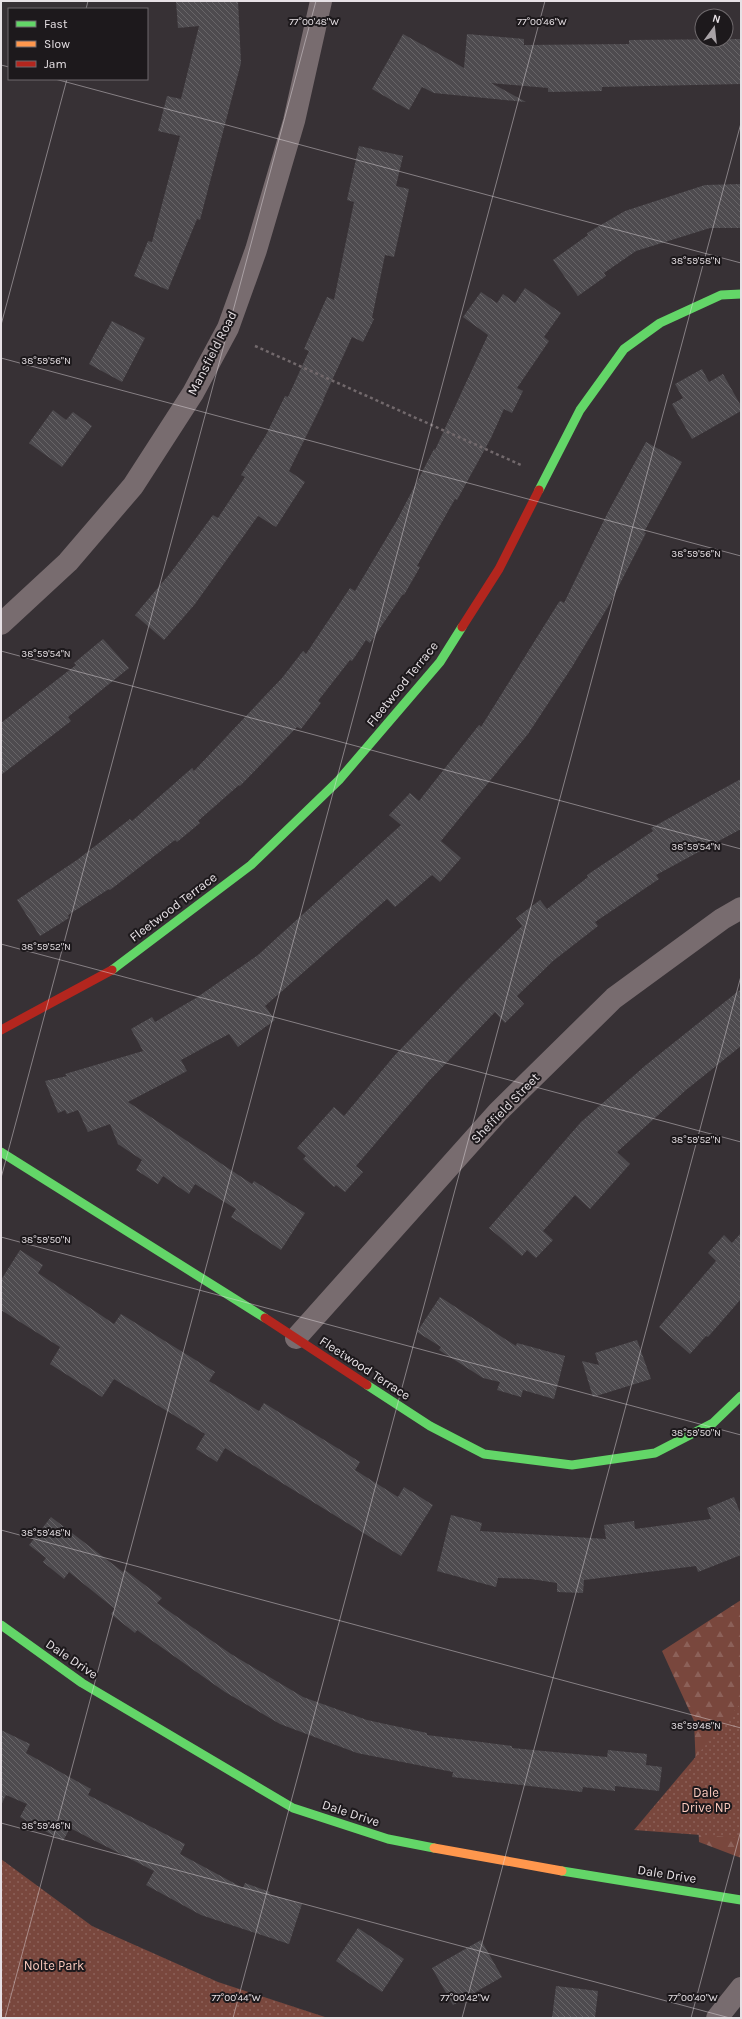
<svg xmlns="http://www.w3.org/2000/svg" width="742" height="2019" font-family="Karla,sans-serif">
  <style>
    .forest { fill: url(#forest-firs) }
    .park { fill: url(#park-dots) }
    .building { fill: url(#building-back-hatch) }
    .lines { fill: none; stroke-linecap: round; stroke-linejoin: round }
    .path { stroke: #72696c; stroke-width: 2.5; stroke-dasharray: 3 3; stroke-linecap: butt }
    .street { stroke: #786c6f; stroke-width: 22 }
    .fast { stroke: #63d668; stroke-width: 9 }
    .slow { stroke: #ff974d; stroke-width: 9 }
    .jam { stroke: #b3261e; stroke-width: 9 }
    .ticks { fill: none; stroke: #e7e1e5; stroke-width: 1; stroke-opacity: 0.45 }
    .labels { text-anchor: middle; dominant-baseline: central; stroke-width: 4; stroke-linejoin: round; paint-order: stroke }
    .street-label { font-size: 13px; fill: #e7e1e5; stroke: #1d191c }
    .park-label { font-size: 13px; fill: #fbcabe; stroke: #1d191c }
    .ticks-label { font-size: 10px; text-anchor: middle; fill: #e7e1e5; stroke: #1d191c; stroke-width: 4; stroke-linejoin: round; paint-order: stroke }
  </style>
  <defs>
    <pattern id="forest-firs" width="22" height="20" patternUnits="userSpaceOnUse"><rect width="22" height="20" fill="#79473d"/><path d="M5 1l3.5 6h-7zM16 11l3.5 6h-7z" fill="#8c6159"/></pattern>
    <pattern id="park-dots" width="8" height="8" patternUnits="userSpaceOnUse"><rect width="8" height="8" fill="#79473d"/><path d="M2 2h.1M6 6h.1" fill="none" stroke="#8c6159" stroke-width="1.8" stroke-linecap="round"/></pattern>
    <pattern id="building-back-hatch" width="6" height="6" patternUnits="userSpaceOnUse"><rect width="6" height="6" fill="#4e4b4f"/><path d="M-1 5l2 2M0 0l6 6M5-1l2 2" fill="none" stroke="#686568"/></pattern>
  </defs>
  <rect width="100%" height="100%" fill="#373135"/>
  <!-- forest -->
  <path class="forest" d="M 741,1600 L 741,1858 L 699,1842 L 694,1721 L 662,1651 Z"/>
  <!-- park -->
  <g class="park">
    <path d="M 741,1703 L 741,1838 L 634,1830 Z"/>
    <path d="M 1,1859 L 92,1926 L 218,1982 L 328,2018 L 1,2018 Z"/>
  </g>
  <!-- building -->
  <g class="building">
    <path d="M 176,1 L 238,1 L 241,63 L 200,220 L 197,219 L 168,290 L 134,276 L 148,241 L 152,242 L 180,136 L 158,131 L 167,96 L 181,99 L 199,26 L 178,28 Z"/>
    <path d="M 403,34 L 464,68 L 467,34 L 524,39 L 524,45 L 629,44 L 629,40 L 741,39 L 741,84 L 602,87 L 602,91 L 548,92 L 548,88 L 491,83 L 526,102 L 434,93 L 422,87 L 409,110 L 372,89 Z"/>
    <path d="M 359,146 L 403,156 L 396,186 L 409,189 L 394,257 L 385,255 L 372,318 L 374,319 L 363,342 L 352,337 L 323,400 L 324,400 L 289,471 L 305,482 L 276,527 L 258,516 L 195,604 L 164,640 L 135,615 L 172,571 L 213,515 L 218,518 L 245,477 L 241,475 L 266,435 L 285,396 L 288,397 L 309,351 L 304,349 L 327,297 L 334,300 L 354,202 L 347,200 Z"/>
    <path d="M 741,184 L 741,228 L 710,228 L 636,251 L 604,273 L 606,276 L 578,296 L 553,260 L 588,235 L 587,233 L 625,211 L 705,185 Z"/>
    <path d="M 525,288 L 561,313 L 544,337 L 549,341 L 517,388 L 523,391 L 512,413 L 504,409 L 491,438 L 457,500 L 455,499 L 417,566 L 420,567 L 404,595 L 403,594 L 370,643 L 366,640 L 352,661 L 350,660 L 318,701 L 321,703 L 301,729 L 297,727 L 240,786 L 239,785 L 198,821 L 200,823 L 177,842 L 175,840 L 110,890 L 109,889 L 68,915 L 69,918 L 40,936 L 17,900 L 77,860 L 130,819 L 132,821 L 192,768 L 194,771 L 282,678 L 303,651 L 306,654 L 350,588 L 355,591 L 396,522 L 434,449 L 435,450 L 488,335 L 463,317 L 481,292 L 497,303 L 503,294 L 515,303 Z"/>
    <path d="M 112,321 L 145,338 L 122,382 L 89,364 Z"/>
    <path d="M 702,369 L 709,382 L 723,374 L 741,406 L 741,411 L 692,439 L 672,404 L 683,398 L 675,384 Z"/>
    <path d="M 53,410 L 66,420 L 73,412 L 92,426 L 62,467 L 29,443 Z"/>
    <path d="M 646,442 L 682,462 L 644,532 L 646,533 L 609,605 L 572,667 L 528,734 L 441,841 L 461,858 L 440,882 L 432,875 L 395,907 L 387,899 L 265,1006 L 275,1020 L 238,1047 L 229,1034 L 181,1060 L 187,1071 L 128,1102 L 252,1184 L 254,1181 L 305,1213 L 281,1250 L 231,1217 L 236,1209 L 195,1184 L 189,1194 L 163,1176 L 158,1184 L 136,1170 L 142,1160 L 118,1144 L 110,1124 L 88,1132 L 78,1110 L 67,1114 L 65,1110 L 58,1113 L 45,1081 L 67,1076 L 65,1074 L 143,1051 L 131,1029 L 152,1017 L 155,1022 L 196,998 L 258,955 L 401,825 L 389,815 L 410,793 L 419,801 L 479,725 L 481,727 L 559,602 L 561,601 L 564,603 L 608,512 Z"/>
    <path d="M 103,639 L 129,668 L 68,717 L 71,721 L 1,775 L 1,723 L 76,665 L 74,663 Z"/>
    <path d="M 741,779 L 741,829 L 656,875 L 659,879 L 595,922 L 598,926 L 553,961 L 517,996 L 524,1004 L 505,1023 L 495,1012 L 429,1081 L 356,1166 L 363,1172 L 345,1192 L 336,1185 L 334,1187 L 303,1159 L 306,1156 L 297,1148 L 334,1107 L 344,1116 L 395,1055 L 465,982 L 522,926 L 516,918 L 540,900 L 547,909 L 588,877 L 587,875 L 653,831 L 651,828 Z"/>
    <path d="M 741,989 L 741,1046 L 686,1090 L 617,1152 L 630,1164 L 590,1209 L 575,1195 L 543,1231 L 553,1240 L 536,1258 L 527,1250 L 522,1256 L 489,1228 L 581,1122 L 646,1065 Z"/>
    <path d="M 741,1233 L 741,1299 L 708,1337 L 706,1336 L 690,1354 L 659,1327 L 716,1261 L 708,1253 L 724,1235 L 732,1243 Z"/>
    <path d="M 20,1250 L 43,1265 L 38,1273 L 114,1324 L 121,1314 L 215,1372 L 209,1381 L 259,1411 L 264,1403 L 360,1462 L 355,1470 L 398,1497 L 404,1487 L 433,1505 L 401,1556 L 225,1448 L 217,1462 L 196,1449 L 205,1434 L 114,1379 L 102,1397 L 50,1364 L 60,1347 L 1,1310 L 1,1280 Z"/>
    <path d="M 440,1297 L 516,1346 L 517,1343 L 565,1356 L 554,1399 L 523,1390 L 521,1397 L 497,1390 L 500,1382 L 483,1378 L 439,1350 L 441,1347 L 417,1332 Z"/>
    <path d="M 637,1340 L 651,1379 L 593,1397 L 582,1361 L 599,1365 L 595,1353 Z"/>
    <path d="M 734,1497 L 741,1515 L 741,1555 L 698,1572 L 696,1566 L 584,1580 L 583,1593 L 557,1592 L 557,1583 L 531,1579 L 498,1578 L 496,1587 L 437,1571 L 451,1515 L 482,1523 L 480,1531 L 606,1539 L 604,1525 L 634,1521 L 635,1529 L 711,1519 L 707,1508 Z"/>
    <path d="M 51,1517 L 123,1572 L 125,1570 L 162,1598 L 157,1603 L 231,1654 L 303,1697 L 367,1720 L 427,1733 L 427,1735 L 512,1746 L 512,1748 L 607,1757 L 608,1750 L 647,1754 L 646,1765 L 662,1767 L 659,1791 L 615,1786 L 615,1791 L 583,1787 L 582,1792 L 452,1777 L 453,1772 L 357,1753 L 280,1724 L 225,1692 L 137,1630 L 135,1633 L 111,1614 L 115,1609 L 69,1572 L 64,1579 L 43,1562 L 46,1558 L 29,1545 Z"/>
    <path d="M 1,1730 L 30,1744 L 26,1753 L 91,1789 L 88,1795 L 185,1844 L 180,1854 L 243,1888 L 245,1883 L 270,1892 L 269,1894 L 302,1904 L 289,1944 L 201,1915 L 146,1885 L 154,1871 L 70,1828 L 63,1841 L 20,1817 L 27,1804 L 6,1795 L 1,1805 Z"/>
    <path d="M 358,1928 L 404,1959 L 382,1992 L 336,1961 Z"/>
    <path d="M 481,1940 L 502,1977 L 453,2005 L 432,1968 Z"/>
    <path d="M 556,1986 L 598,1991 L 595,2018 L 552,2018 Z"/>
  </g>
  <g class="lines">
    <!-- path -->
    <path class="path" d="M 255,346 L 521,465"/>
    <!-- street -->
    <g class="street">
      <path d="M 1,624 L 68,562 L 133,486 L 193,393 L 228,328 L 256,250 L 294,121 L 321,1"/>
      <path d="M 296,1338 L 498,1112 L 614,998 L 722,919 L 741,908"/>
      <path d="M 717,2018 L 741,1988"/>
    </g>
    <!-- fast -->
    <g class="fast">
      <path d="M 539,490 L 580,410 L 624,349 L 660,323 L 721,295 L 741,294"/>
      <path d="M 112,970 L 251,865 L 339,780 L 440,662 L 462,627"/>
      <path d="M 1,1152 L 265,1318"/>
      <path d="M 367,1385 L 430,1426 L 484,1454 L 572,1465 L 655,1453 L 713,1423 L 741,1396"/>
      <path d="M 1,1625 L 82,1683 L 293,1808 L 388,1839 L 434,1848"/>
      <path d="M 562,1871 L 741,1900"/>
    </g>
    <!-- slow -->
    <path class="slow" d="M 434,1848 L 562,1871"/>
    <!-- jam -->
    <g class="jam">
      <path d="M 462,627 L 499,569 L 539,490"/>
      <path d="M 1,1030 L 112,970"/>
      <path d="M 265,1318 L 367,1385"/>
    </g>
  </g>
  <!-- ticks -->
  <path class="ticks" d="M 86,9 L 88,1M 1,65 L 9,67M 55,79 L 741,263M 1,325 L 67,79M 1,358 L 741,556M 1,651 L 741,849M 1,944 L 741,1142M 1,1178 L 316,1M 1,1237 L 741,1435M 1,1530 L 741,1728M 1,1823 L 730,2018M 5,2018 L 545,1M 233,2018 L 741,123M 462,2018 L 741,976M 691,2018 L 741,1830"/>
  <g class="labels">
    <!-- street labels -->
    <g class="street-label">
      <text transform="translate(212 353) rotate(-63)">Mansfield Road</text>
      <text transform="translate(402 684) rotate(-51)">Fleetwood Terrace</text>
      <text transform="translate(173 907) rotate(-37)">Fleetwood Terrace</text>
      <text transform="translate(505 1108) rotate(-46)">Sheffield Street</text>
      <text transform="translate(365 1368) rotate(33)">Fleetwood Terrace</text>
      <text transform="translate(72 1659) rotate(34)">Dale Drive</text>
      <text transform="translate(351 1813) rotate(18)">Dale Drive</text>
      <text transform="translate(667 1874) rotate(9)">Dale Drive</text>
    </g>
    <!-- park labels -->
    <g class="park-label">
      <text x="706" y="1792">Dale<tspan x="706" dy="15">Drive NP</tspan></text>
      <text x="54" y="1965">Nolte Park</text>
    </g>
  </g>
  <g class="ticks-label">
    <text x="314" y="25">77°00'48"W</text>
    <text x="542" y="25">77°00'46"W</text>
    <text x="696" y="264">38°59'58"N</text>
    <text x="46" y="364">38°59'56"N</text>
    <text x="696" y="557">38°59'56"N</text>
    <text x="46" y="657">38°59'54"N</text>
    <text x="696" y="850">38°59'54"N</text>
    <text x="46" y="950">38°59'52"N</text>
    <text x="696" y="1143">38°59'52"N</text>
    <text x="46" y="1243">38°59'50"N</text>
    <text x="696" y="1436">38°59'50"N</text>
    <text x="46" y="1536">38°59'48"N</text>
    <text x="696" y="1729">38°59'48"N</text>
    <text x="46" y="1829">38°59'46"N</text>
    <text x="236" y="2001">77°00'44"W</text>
    <text x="465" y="2001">77°00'42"W</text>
    <text x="693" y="2001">77°00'40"W</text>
  </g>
  <!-- border -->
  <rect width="742" height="2019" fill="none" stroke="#e7e1e5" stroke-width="4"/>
  <!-- legend -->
  <rect x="8" y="8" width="140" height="72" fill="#1d191c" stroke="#6e696c"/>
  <rect x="16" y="21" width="20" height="6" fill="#63d668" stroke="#6e696c"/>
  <text x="44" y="28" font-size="12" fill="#e7e1e5">Fast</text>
  <rect x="16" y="41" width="20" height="6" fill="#ff974d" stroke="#6e696c"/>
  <text x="44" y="48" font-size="12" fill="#e7e1e5">Slow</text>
  <rect x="16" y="61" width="20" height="6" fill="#b3261e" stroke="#6e696c"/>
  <text x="44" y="68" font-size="12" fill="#e7e1e5">Jam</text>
  <!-- north arrow -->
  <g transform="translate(714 28) rotate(15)"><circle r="19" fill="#1d191c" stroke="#6e696c"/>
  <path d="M0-3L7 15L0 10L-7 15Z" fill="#a9a3a7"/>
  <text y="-6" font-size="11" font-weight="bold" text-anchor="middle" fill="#e7e1e5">N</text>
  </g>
</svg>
